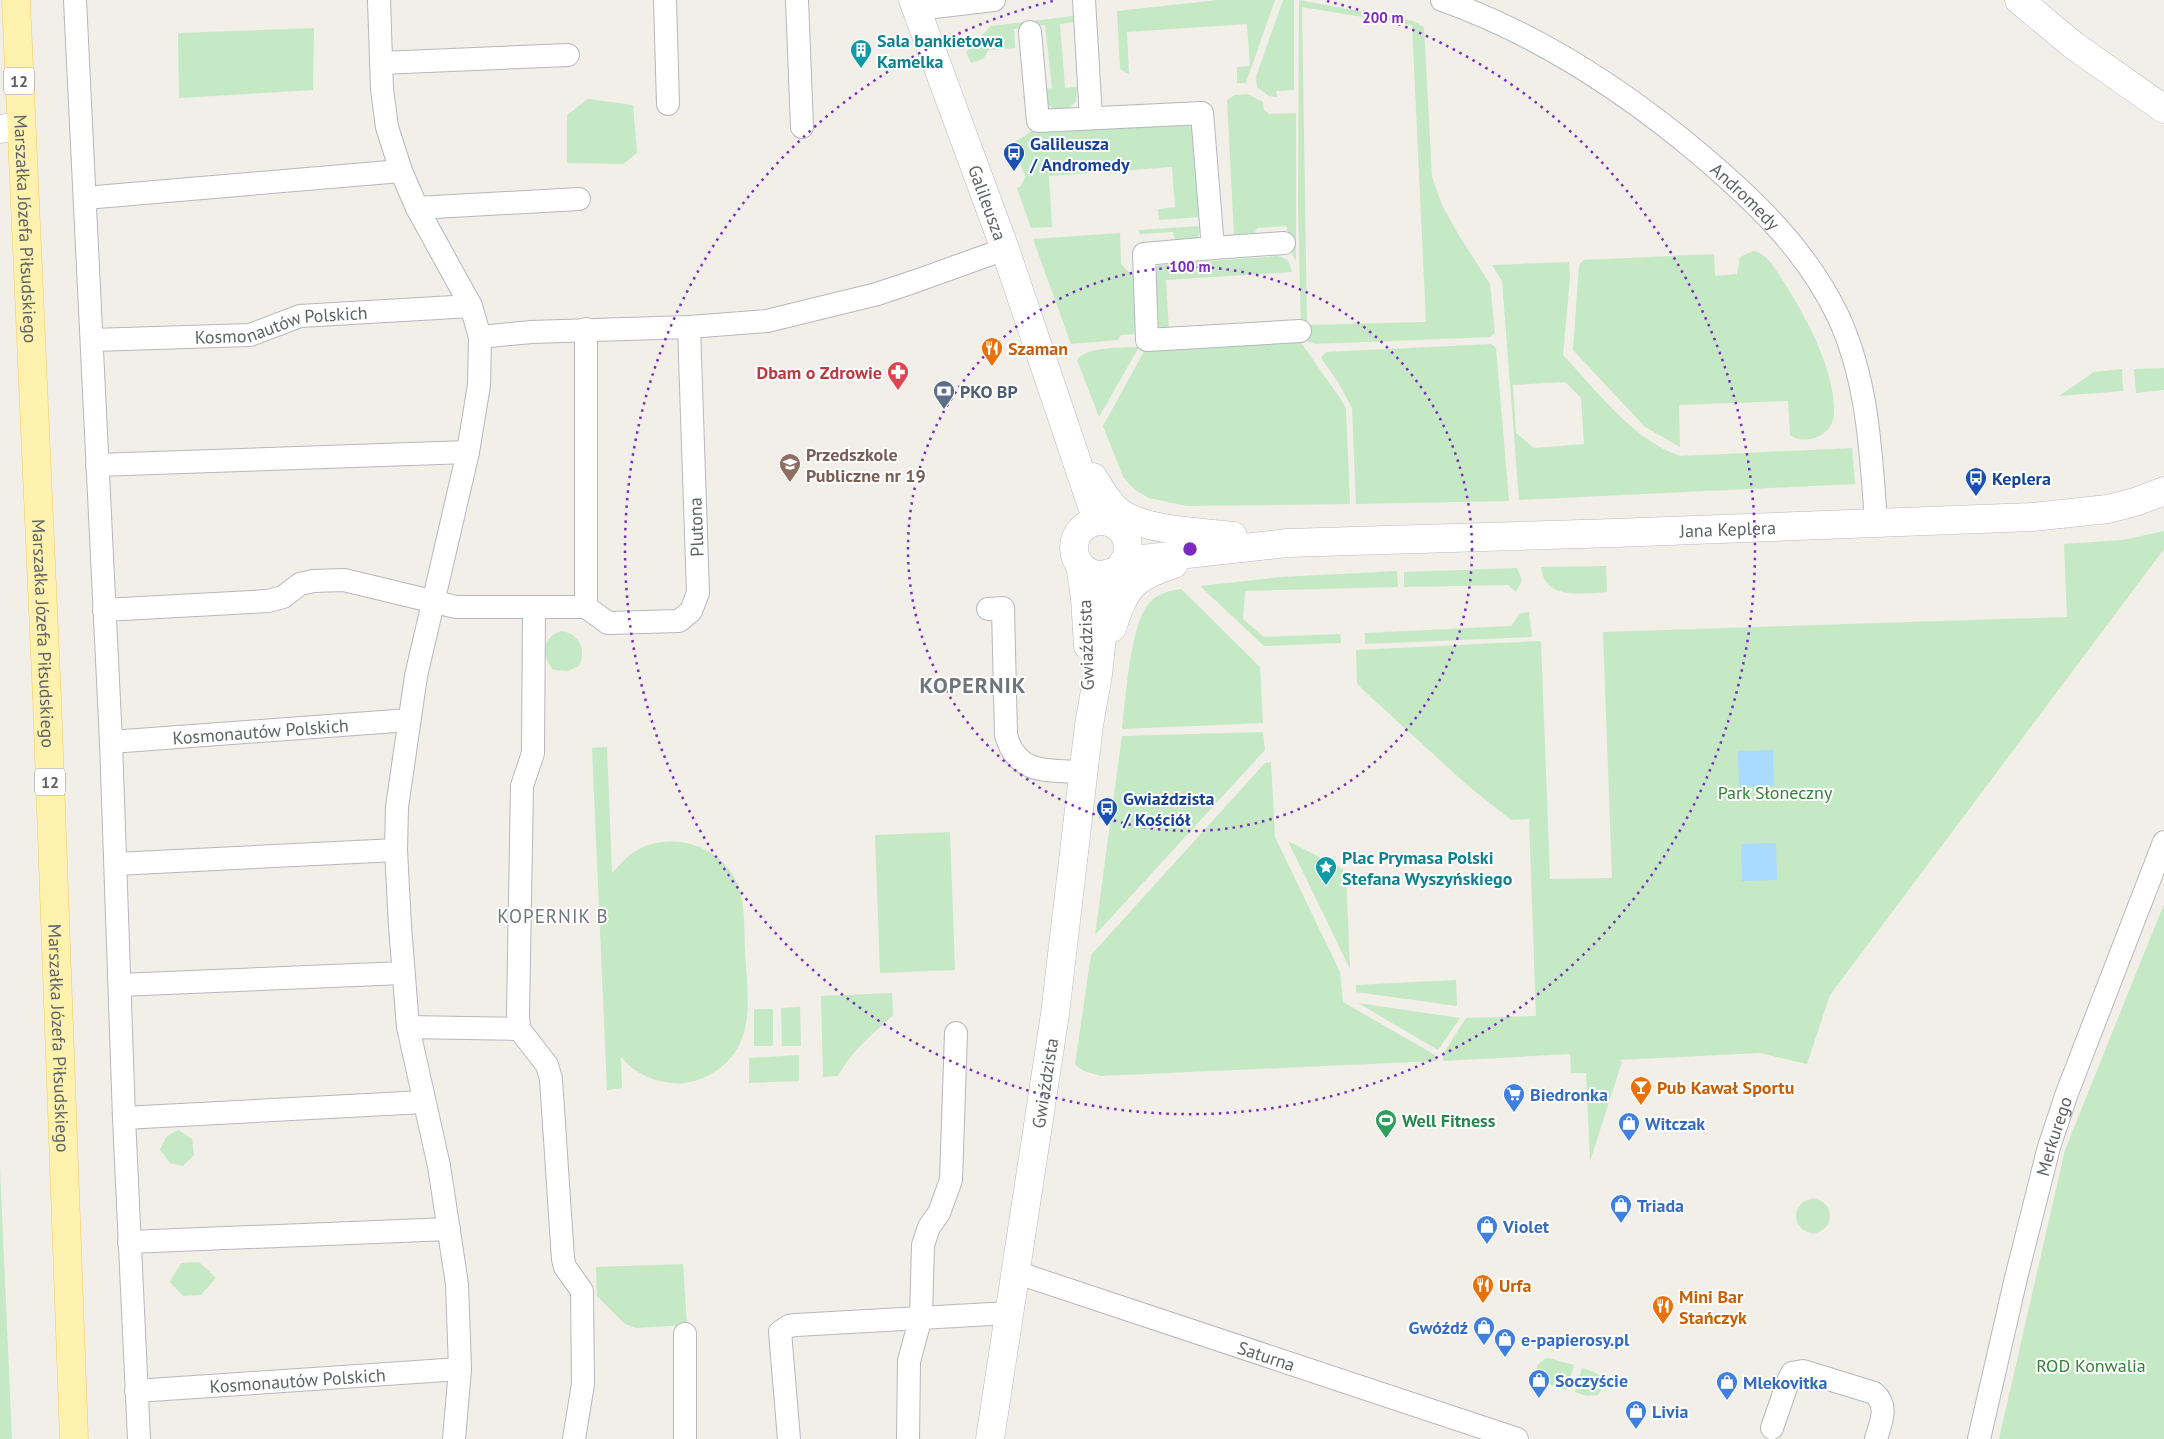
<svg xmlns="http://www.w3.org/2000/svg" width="2164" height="1439" font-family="'PT Sans',sans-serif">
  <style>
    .green { fill: #c5e8c5; fill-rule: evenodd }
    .water { fill: #aadaff }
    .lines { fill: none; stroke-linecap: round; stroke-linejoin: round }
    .street-casing { stroke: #b5b8bc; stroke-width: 24 }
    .secondary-casing { stroke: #b6babf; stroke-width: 29 }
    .primary-casing { stroke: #f2c960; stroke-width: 29 }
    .street { stroke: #fff; stroke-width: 22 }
    .secondary { stroke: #fff; stroke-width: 28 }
    .primary { stroke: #fff2af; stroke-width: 28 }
    .ring { fill: none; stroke: #7b2cbf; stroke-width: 2.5; stroke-dasharray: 2.5 5 }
    .labels { text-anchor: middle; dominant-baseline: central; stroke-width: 4; stroke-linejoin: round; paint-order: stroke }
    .shield { fill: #fff; stroke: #8f9295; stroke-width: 1 }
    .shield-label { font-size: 16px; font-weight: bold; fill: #5f6368 }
    .culture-label { font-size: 18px; font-weight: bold; fill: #0d838f; stroke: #fff; text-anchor: start }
    .transit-label { font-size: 18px; font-weight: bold; fill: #164399; stroke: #fff; text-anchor: start }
    .street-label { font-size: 18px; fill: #5f6368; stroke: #fff }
    .food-label { font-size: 18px; font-weight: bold; fill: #c56008; stroke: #fff; text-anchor: start }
    .health-label { font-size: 18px; font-weight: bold; fill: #be3a42; stroke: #fff; text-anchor: end }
    .service-label { font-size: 18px; font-weight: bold; fill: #4e5e75; stroke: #fff; text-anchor: start }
    .education-label { font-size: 18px; font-weight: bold; fill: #785e54; stroke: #fff; text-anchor: start }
    .park-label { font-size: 18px; fill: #348238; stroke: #fff }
    .shop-label { font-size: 18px; font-weight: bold; fill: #366cbe; stroke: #fff; text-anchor: start }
    .leisure-label { font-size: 18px; font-weight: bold; fill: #27864d; stroke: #fff; text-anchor: start }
    .neighbourhood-label { font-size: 19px; letter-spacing: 1px; fill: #70757a; stroke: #fff }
    .district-label { font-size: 22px; font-weight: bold; letter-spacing: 1px; fill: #70757a; stroke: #fff }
    .centre { fill: #7b2cbf; stroke: #fff; stroke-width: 2.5 }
    .ring-label { font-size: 15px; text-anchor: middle; font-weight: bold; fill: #7b2cbf; stroke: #fff; stroke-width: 4; stroke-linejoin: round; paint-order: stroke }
  </style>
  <rect width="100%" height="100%" fill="#f1efe8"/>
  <!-- green -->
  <g class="green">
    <path d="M 1218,0 L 1275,0 L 1246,83 L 1237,83 L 1237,67 L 1250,66 L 1247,24 L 1127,32 L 1129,74 L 1120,69 L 1117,11 Z"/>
    <path d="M 1283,0 L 1294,0 L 1294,90 L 1276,91 L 1277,97 L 1269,96 L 1257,87 L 1256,77 Z"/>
    <path d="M 1299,0 L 1413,21 L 1424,27 L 1432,177 L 1442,205 L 1458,234 L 1490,284 L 1495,333 L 1490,337 L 1315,344 L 1309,342 L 1301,330 L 1298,208 ZM 1302,7 L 1412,25 L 1426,322 L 1307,325 Z"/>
    <path d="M 1073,16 L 1074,22 L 1060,24 L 1065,88 L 1077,87 L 1076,102 L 1066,110 L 1055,110 L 1047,104 L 1045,89 L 1052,88 L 1045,25 L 1014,29 L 1015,48 L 989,50 L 983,59 L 971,63 L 966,52 L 991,26 Z"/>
    <path d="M 314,28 L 313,90 L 179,98 L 178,33 Z"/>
    <path d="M 1247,94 L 1263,102 L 1264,110 L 1269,114 L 1296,113 L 1296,261 C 1289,251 1290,238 1286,226 L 1257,228 L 1254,234 L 1234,236 L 1227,100 L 1235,95 Z"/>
    <path d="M 588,99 L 633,105 L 637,153 L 623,164 L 567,163 L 567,115 Z"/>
    <path d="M 1183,124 L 1190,124 L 1194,128 L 1201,217 L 1159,220 L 1158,209 L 1175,207 L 1172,167 L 1049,176 L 1052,227 L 1031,228 L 1017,188 L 1021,186 L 1025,176 L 1020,163 L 1011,157 L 1007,158 L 1004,149 L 1032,131 Z"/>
    <path d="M 1201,226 L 1198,237 L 1194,242 L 1175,241 L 1173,232 L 1140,234 L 1139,230 Z"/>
    <path d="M 1120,233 L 1121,264 L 1138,281 L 1136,334 L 1121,335 L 1118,340 L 1071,344 L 1033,239 Z"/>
    <path d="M 1753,251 C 1767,253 1774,268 1782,279 C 1804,313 1836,371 1834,413 C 1834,425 1824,437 1811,439 C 1802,440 1797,440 1790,435 L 1788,401 L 1679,405 L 1680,447 L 1645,427 L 1573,350 L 1579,265 L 1584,260 L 1714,254 L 1715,276 L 1737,274 L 1740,257 Z"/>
    <path d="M 1278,256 L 1288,260 L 1292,272 L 1166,280 L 1169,331 L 1157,328 L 1154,269 L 1159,265 Z"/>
    <path d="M 1569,262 L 1570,278 L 1563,355 C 1597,391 1633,440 1680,456 L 1852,448 L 1855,484 L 1519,500 L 1502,281 L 1492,265 ZM 1565,382 L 1581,398 L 1584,444 L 1534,448 L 1516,433 L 1513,385 Z"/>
    <path d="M 1297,337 L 1342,401 L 1346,409 L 1350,504 L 1187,506 L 1149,498 L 1135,490 L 1123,477 L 1103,426 L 1147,346 Z"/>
    <path d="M 1491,344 L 1496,348 L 1509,501 L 1356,504 L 1352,408 L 1338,382 L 1321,358 L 1326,352 Z"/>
    <path d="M 1139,347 L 1099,417 L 1077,360 C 1086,346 1123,348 1139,347 Z"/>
    <path d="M 2164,368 L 2164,390 L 2136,393 L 2134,369 Z"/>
    <path d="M 2122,369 L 2123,391 L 2059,396 L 2094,372 Z"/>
    <path d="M 2164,531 L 2164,549 L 1830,995 L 1807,1064 L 1760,1053 L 1620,1060 L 1622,1062 L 1590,1161 L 1586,1073 L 1571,1073 L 1570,1054 L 1443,1061 L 1443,1054 L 1466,1018 L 1536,1016 L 1529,819 L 1511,820 L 1466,784 L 1362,689 L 1357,683 L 1356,650 L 1541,641 L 1550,879 L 1612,878 L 1603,632 L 2067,617 L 2064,544 L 2123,540 Z"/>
    <path d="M 1606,566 L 1607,592 C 1582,593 1545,601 1541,567 Z"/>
    <path d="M 1517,568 L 1522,580 L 1516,592 L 1508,585 L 1404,587 L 1404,572 Z"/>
    <path d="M 1397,571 L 1398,587 L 1245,591 L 1243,619 L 1264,637 L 1340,634 L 1341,643 L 1264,646 L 1200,586 L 1281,577 Z"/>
    <path d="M 1181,589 L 1260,667 L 1263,723 L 1122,729 C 1126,699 1130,623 1150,602 C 1158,593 1170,591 1181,589 Z"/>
    <path d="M 1529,612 L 1532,637 L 1365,644 L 1365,633 L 1511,626 L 1521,613 Z"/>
    <path d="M 561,631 C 579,633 587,650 579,666 L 568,671 L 553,670 C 542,656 541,638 561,631 Z"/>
    <path d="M 1263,732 L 1265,750 L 1095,935 L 1122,736 Z"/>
    <path d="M 607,747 L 612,873 C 619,866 625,858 634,852 C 667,831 715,843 734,877 C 746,899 744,927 745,951 C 747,992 757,1040 720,1068 C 710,1076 698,1081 685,1083 C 660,1085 637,1076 621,1057 L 622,1088 L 607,1090 L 592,748 Z"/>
    <path d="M 1271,762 L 1275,837 L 1340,972 L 1343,1002 L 1435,1055 L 1436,1061 L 1101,1076 L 1084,1071 L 1075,1065 L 1091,955 L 1265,763 Z"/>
    <path d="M 950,832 L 955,970 L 880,973 L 875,835 Z"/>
    <path d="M 1288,841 L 1343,869 L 1343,874 L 1346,874 L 1350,969 Z"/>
    <path d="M 2164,904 L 2164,1439 L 1999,1439 L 2065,1150 Z"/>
    <path d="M 1456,980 L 1457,1006 L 1356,992 L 1356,985 Z"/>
    <path d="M 892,993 L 893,1015 C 873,1034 850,1052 838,1076 L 823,1077 L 821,996 Z"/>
    <path d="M 1358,1003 L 1460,1018 L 1438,1050 Z"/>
    <path d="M 800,1007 L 801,1046 L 782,1046 L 781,1008 Z"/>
    <rect x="754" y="1009" width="19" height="37"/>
    <path d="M 799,1055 L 799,1081 L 749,1083 L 749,1058 Z"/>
    <path d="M 178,1130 L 192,1139 L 194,1155 L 183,1166 L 170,1163 L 160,1150 L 166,1137 Z"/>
    <path d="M 0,1169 L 12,1439 L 0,1439 Z"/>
    <circle cx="1813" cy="1216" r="17"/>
    <path d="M 199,1262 L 216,1278 L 201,1295 L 183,1296 L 170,1282 L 181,1263 Z"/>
    <path d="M 683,1264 L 687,1325 L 636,1328 L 625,1324 L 597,1296 L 596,1267 Z"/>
    <path d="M 1548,1358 L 1574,1365 L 1567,1390 L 1546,1383 L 1538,1376 L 1537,1366 L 1544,1359 Z"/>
    <path d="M 1582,1368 L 1594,1372 L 1602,1377 L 1604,1386 L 1598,1395 L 1587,1396 L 1575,1392 Z"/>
  </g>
  <!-- water -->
  <g class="water">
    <path d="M 1773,750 L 1774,786 L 1739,787 L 1738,751 Z"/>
    <path d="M 1776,843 L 1777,880 L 1742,881 L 1741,844 Z"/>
  </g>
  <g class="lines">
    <!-- street casing -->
    <g class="street-casing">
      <g id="street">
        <path d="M 75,0 L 111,742 L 124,1118 L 139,1439"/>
        <path d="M 379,0 L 382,89 L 387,127 L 401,171 L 417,208 L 471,306 L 480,337 L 479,385 L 468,452 L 416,676 L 397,807 L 396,850 L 400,926 L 408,1027 L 439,1166 L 457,1284 L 460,1369 L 454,1439"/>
        <path d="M 665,0 L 668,104"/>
        <path d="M 797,0 L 802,127"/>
        <path d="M 1084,0 L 1091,118"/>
        <path id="s1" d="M 1442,0 C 1538,34 1625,91 1702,156 C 1756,202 1807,251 1838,316 C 1868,380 1871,453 1876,522"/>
        <path d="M 917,9 L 994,0"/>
        <path d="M 1030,32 L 1038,121 L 1202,113 L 1213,248 L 1144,254 L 1147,340 L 1300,331"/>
        <path d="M 381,63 L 568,55"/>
        <path d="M 85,198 L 401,171"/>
        <path d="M 417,208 L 579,199"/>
        <path d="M 1213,248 L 1284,243"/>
        <path d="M 586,329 L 586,607"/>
        <path d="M 480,337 L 531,332 L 689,327 L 767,321 L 877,294 L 916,281 L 1005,249"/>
        <path id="s2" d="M 92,340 L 250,335 L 300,316 L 471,306"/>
        <path d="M 97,465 L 468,452"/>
        <path d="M 534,609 L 533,753 L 522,786 L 518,1013 L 519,1029 L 547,1065 L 551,1079 L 563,1259 L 565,1267 L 582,1291 L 583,1384 L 574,1439"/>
        <path d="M 988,609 L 1003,608 L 1006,735 C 1017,776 1050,770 1084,772"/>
        <path d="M 104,610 L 268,601 L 283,597 L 300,584 L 313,581 L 344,580 L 456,607 L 586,607 L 608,623 L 679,621 L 691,611 L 698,593 L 689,327"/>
        <path id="s3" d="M 111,742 L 409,720"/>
        <path d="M 116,864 L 396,850"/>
        <path d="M 120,985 L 403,973"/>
        <path d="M 408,1027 L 519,1029"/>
        <path d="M 124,1118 L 424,1102"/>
        <path d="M 129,1242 L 449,1229"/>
        <path id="s4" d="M 1015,1272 L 1517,1439"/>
        <path id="s5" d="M 136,1391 L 460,1369"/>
        <path d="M 1772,1428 L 1789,1379 L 1792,1373 L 1803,1371 L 1874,1393 C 1889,1406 1881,1422 1876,1439"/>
        <path d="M 685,1439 L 685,1334"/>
        <path d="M 789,1439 L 780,1332 L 789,1326 L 796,1325 L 1009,1313"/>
        <path d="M 908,1439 L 909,1361 L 921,1317 L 923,1245 L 929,1227 L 939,1213 L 951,1180 L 956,1033"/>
        <path id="s6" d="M 1979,1439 L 2016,1278 L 2049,1147 L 2067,1093 L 2164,842"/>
      </g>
    </g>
    <!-- secondary casing -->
    <g class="secondary-casing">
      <g id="secondary">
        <path id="s7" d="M 913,0 L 1005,249 L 1092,506 L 1100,520"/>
        <path d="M 2019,0 L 2073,45 L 2164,109"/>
        <path d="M 0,129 L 20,126"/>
        <path d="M 1093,477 C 1101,490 1109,505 1122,514 C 1148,531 1202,532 1233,536"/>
        <circle cx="1101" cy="548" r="27"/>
        <path id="s8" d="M 1124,561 L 1288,543 L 1615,533 L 2032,517 L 2108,509 L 2135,502 L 2164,491"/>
        <path d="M 1080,565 L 1085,597 L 1088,646"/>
        <path d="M 1112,628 C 1126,586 1132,578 1174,564"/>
        <path id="s9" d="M 990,1439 L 1055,1014 L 1089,725 L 1098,674 L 1109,573"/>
      </g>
    </g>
    <!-- primary casing -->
    <g class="primary-casing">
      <g id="primary">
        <path id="s10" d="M 16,0 L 47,699 L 74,1439"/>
      </g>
    </g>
    <!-- street -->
    <use href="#street" class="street"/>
    <!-- secondary -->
    <use href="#secondary" class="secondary"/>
    <!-- primary -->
    <use href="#primary" class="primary"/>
  </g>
  <!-- distance rings -->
  <g class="ring">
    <circle cx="1190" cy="549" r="282"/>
    <path d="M1327 1A565 565 0 1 1 1053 1"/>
  </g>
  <!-- icons -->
  <defs>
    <g id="building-pin" transform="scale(1.125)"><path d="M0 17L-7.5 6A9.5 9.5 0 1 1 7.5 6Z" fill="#0f9aa8" stroke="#fff"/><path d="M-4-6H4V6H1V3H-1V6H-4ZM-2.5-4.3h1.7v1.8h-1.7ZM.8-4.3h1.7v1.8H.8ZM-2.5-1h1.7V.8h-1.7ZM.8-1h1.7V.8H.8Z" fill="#fff"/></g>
    <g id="bus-pin" transform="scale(1.125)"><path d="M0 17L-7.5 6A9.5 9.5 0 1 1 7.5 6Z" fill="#1a4fb4" stroke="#fff"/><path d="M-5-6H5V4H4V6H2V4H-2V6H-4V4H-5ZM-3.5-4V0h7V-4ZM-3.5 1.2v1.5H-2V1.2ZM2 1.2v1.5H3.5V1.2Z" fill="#fff"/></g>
    <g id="restaurant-pin" transform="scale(1.125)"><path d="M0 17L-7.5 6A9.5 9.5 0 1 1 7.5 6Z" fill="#e8710a" stroke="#fff"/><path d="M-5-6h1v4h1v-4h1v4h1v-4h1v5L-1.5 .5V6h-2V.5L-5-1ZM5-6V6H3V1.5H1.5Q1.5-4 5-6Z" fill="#fff"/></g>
    <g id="pharmacy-pin" transform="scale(1.125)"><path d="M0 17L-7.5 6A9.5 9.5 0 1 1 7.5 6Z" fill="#e0444e" stroke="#fff"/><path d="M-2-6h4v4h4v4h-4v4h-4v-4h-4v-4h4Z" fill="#fff"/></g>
    <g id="bank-pin" transform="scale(1.125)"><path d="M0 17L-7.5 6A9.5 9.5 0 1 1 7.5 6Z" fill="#5c6f8a" stroke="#fff"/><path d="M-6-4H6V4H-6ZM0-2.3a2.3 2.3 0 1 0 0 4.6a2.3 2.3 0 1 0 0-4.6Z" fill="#fff"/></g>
    <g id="school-pin" transform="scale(1.125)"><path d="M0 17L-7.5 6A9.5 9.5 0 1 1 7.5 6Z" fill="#8d6e63" stroke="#fff"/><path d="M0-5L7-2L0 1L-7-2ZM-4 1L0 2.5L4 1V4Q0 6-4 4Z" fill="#fff"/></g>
    <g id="sight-pin" transform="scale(1.125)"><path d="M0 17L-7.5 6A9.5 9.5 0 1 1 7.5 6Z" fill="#0f9aa8" stroke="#fff"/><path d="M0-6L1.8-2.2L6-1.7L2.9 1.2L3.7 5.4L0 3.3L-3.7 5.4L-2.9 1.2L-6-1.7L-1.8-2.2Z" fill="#fff"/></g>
    <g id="bar-pin" transform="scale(1.125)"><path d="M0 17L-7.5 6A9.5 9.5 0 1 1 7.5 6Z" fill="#e8710a" stroke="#fff"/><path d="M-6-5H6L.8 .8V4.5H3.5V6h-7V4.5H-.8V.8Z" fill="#fff"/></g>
    <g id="supermarket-pin" transform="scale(1.125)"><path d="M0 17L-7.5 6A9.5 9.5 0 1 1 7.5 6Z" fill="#3f7fe0" stroke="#fff"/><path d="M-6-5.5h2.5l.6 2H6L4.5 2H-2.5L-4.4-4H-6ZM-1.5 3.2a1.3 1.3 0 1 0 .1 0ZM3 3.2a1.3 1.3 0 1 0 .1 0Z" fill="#fff"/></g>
    <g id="stadium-pin" transform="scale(1.125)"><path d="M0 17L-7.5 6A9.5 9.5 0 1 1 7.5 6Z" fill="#2e9e5b" stroke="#fff"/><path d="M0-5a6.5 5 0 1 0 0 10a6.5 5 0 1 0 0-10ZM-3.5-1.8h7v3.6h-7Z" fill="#fff"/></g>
    <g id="shop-pin" transform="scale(1.125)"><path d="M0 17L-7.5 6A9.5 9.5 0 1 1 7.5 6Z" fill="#3f7fe0" stroke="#fff"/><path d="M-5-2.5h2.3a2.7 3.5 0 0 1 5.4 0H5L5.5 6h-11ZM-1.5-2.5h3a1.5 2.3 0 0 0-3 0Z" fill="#fff"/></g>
  </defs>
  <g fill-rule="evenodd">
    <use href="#building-pin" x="861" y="50"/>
    <use href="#bus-pin" x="1014" y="153"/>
    <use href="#restaurant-pin" x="992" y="348"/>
    <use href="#pharmacy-pin" x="898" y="372"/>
    <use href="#bank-pin" x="944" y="391"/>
    <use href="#school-pin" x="790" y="464"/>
    <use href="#bus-pin" x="1976" y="478"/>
    <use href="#bus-pin" x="1107" y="808"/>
    <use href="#sight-pin" x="1326" y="867"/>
    <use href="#bar-pin" x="1641" y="1087"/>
    <use href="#supermarket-pin" x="1514" y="1094"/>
    <use href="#stadium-pin" x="1386" y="1120"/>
    <use href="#shop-pin" x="1629" y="1123"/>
    <use href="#shop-pin" x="1621" y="1205"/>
    <use href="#shop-pin" x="1487" y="1226"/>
    <use href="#restaurant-pin" x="1483" y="1285"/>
    <use href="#restaurant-pin" x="1663" y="1306"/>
    <use href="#shop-pin" x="1484" y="1327"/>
    <use href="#shop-pin" x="1505" y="1339"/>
    <use href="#shop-pin" x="1539" y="1380"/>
    <use href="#shop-pin" x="1727" y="1382"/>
    <use href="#shop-pin" x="1636" y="1411"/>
  </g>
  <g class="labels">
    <!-- shield labels -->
    <g class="shield">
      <rect x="4" y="67.5" width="30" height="27" rx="4"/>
      <rect x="35" y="768.5" width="30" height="27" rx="4"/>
    </g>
    <g class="shield-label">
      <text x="19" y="81">12</text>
      <text x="50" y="782">12</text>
    </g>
    <!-- culture labels -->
    <g class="culture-label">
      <text x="877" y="40">Sala bankietowa<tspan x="877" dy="21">Kamelka</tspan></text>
      <text x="1342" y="857">Plac Prymasa Polski<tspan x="1342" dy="21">Stefana Wyszyńskiego</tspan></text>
    </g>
    <!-- transit labels -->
    <g class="transit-label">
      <text x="1030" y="143">Galileusza<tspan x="1030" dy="21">/ Andromedy</tspan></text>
      <text x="1992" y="478">Keplera</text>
      <text x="1123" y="798">Gwiaździsta<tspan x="1123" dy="21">/ Kościół</tspan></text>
    </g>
    <!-- street labels -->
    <g class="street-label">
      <text stroke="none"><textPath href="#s1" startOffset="364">Andromedy</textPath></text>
      <text stroke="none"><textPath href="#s7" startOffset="216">Galileusza</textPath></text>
      <text stroke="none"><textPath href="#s10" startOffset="229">Marszałka Józefa Piłsudskiego</textPath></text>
      <text stroke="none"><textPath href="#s2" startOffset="191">Kosmonautów Polskich</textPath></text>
      <text transform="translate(696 527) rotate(-92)">Plutona</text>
      <text stroke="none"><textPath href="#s8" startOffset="605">Jana Keplera</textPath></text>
      <text stroke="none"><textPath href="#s10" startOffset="634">Marszałka Józefa Piłsudskiego</textPath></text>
      <text transform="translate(1086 645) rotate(-92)">Gwiaździsta</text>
      <text stroke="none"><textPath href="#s3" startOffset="150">Kosmonautów Polskich</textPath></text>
      <text stroke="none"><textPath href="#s10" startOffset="1039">Marszałka Józefa Piłsudskiego</textPath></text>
      <text stroke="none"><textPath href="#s9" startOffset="360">Gwiaździsta</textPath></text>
      <text stroke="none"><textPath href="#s6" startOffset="312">Merkurego</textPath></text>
      <text stroke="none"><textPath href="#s4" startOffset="265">Saturna</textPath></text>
      <text stroke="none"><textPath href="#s5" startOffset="162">Kosmonautów Polskich</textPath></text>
    </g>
    <!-- food labels -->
    <g class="food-label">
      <text x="1008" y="348">Szaman</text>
      <text x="1657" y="1087">Pub Kawał Sportu</text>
      <text x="1499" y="1285">Urfa</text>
      <text x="1679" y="1296">Mini Bar<tspan x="1679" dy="21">Stańczyk</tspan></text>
    </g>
    <!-- health labels -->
    <g class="health-label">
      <text x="882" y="372">Dbam o Zdrowie</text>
    </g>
    <!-- service labels -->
    <g class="service-label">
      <text x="960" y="391">PKO BP</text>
    </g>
    <!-- education labels -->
    <g class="education-label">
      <text x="806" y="454">Przedszkole<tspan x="806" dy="21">Publiczne nr 19</tspan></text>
    </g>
    <!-- park labels -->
    <g class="park-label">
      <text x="1775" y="792">Park Słoneczny</text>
      <text x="2091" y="1365">ROD Konwalia</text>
    </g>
    <!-- shop labels -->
    <g class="shop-label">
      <text x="1530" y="1094">Biedronka</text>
      <text x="1645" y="1123">Witczak</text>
      <text x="1637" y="1205">Triada</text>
      <text x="1503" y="1226">Violet</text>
      <text x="1468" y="1327" text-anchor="end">Gwóźdź</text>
      <text x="1521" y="1339">e-papierosy.pl</text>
      <text x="1555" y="1380">Soczyście</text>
      <text x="1743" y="1382">Mlekovitka</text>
      <text x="1652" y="1411">Livia</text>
    </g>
    <!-- leisure labels -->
    <g class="leisure-label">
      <text x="1402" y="1120">Well Fitness</text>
    </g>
    <!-- neighbourhood labels -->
    <g class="neighbourhood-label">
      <text x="553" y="916">KOPERNIK B</text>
    </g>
    <!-- district labels -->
    <g class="district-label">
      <text x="973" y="685">KOPERNIK</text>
    </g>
  </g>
  <circle cx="1190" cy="549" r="8" class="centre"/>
  <g class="ring-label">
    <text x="1383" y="23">200 m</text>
    <text x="1190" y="272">100 m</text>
  </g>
</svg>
